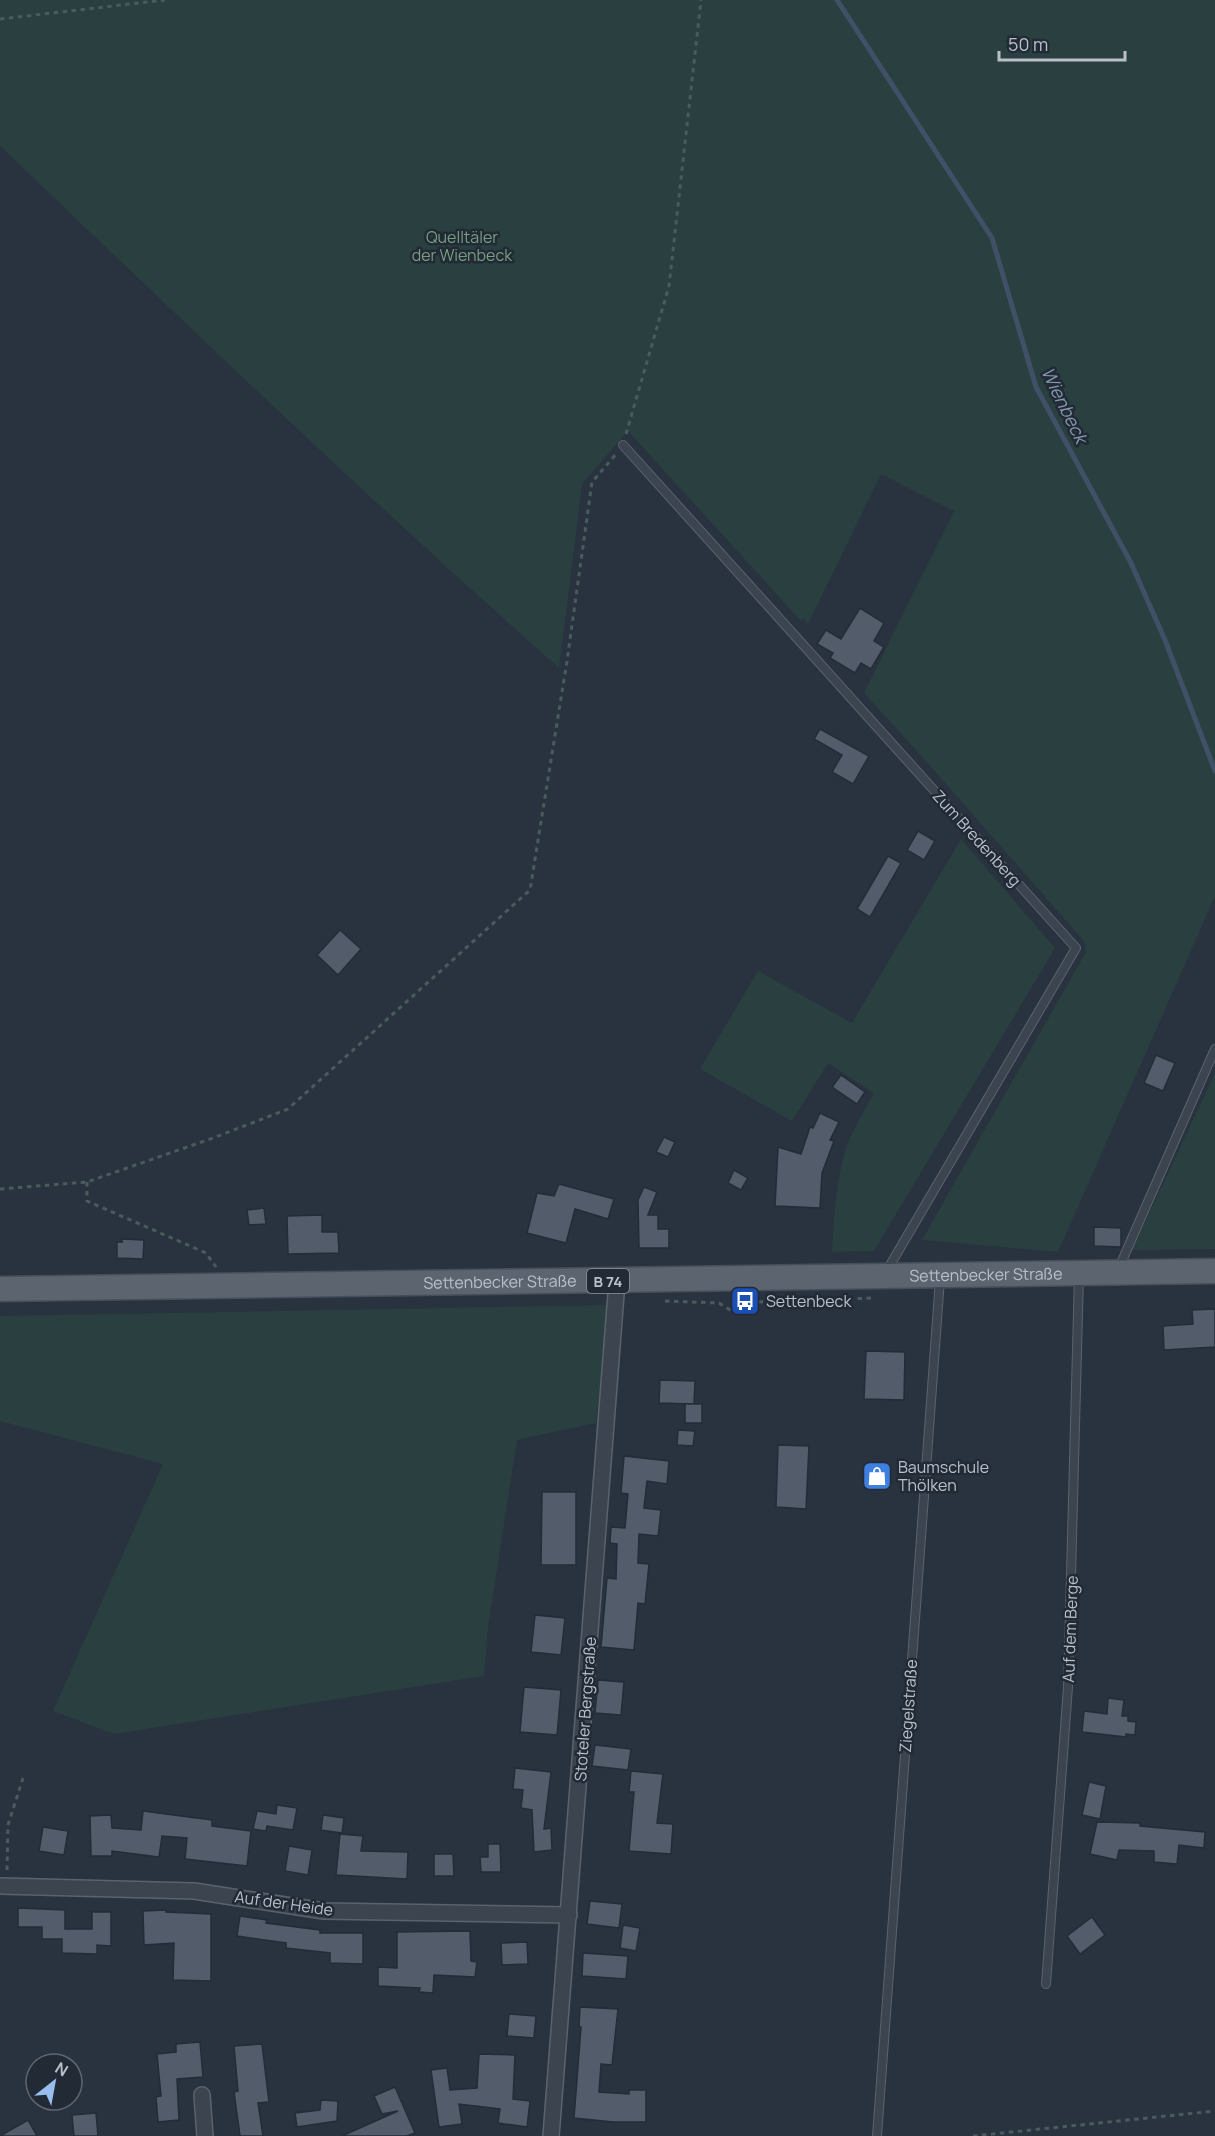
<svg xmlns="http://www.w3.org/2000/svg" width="1215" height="2136" font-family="Manrope,sans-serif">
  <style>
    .green { fill: #2a3f40 }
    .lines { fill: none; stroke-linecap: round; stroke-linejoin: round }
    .stream { stroke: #405167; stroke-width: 5 }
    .building { fill: #525c6a; stroke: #232c37; stroke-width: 1.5 }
    .service-casing { stroke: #5a636d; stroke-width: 10 }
    .minor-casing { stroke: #5a636d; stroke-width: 18 }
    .primary-casing { stroke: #464e59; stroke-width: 27 }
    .path { stroke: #495b5d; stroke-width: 3; stroke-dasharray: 4.5 4.5; stroke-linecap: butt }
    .service { stroke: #3c454f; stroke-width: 8 }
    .minor { stroke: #3c454f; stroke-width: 15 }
    .primary { stroke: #5b646f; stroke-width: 24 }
    .labels { text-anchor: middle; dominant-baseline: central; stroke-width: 5; stroke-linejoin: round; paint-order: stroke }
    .shield { fill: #212a35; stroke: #8b939d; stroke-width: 1.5 }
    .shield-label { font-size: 15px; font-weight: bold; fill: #b9c0ca }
    .park-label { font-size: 16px; fill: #799d81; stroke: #212a35 }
    .street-label { font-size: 16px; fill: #b9c0ca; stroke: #212a35 }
    .poi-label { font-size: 16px; fill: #b9c0ca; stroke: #212a35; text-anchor: start }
    .water-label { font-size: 18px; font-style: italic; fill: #8497ae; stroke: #212a35 }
  </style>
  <rect width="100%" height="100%" fill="#29333f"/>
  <!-- green -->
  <g class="green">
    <path d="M 0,0 L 1215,0 L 1215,896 L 1058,1252 L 922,1240 L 1086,952 L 1084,941 L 916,750 L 864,693 L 954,511 L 881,474 L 808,624 L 803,618 L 801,621 L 628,431 L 582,484 L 559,668 C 368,499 184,322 0,146 Z"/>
    <path d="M 961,839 L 1055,948 L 874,1251 L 832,1252 C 834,1219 836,1183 845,1151 C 852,1130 864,1112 874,1093 L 828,1063 L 792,1121 L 700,1069 L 758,971 L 852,1023 Z"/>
    <path d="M 1215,1073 L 1215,1249 L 1132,1250 Z"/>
    <path d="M 609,1305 L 596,1423 L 517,1440 L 488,1627 L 484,1676 L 114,1734 L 53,1711 L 163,1464 L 0,1421 L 0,1316 Z"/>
  </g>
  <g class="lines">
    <!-- stream -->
    <path class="stream" d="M 837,0 L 992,238 L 1036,387 L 1131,563 L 1165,640 L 1215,771"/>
  </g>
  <!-- building -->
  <g class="building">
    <path d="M 860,608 L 884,623 L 874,641 L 884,647 L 871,669 L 861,663 L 855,673 L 830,658 L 833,653 L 817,644 L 826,630 L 841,639 Z"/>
    <path d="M 820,729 L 869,756 L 853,784 L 832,772 L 842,755 L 814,739 Z"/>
    <path d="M 918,831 L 935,841 L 924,860 L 907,850 Z"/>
    <path d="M 888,856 L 901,863 L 870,917 L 857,909 Z"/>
    <path d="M 340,930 L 361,949 L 338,975 L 317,955 Z"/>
    <path d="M 1156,1055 L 1175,1063 L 1163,1091 L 1144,1083 Z"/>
    <path d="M 841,1075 L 865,1092 L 857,1104 L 832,1087 Z"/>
    <path d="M 820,1113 L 839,1122 L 830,1140 L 834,1141 L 822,1173 L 820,1208 L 775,1206 L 778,1147 L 801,1154 L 810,1127 L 813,1128 Z"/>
    <path d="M 664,1137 L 675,1142 L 668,1157 L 656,1152 Z"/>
    <path d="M 734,1170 L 748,1178 L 741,1190 L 728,1183 Z"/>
    <path d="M 559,1184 L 614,1199 L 608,1219 L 575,1209 L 566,1243 L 527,1233 L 537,1193 L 554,1196 Z"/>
    <path d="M 644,1187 L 657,1192 L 648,1215 L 658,1215 L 658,1229 L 669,1229 L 669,1248 L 639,1248 L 638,1200 Z"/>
    <path d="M 264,1208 L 266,1224 L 249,1225 L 247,1210 Z"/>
    <path d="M 322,1215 L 322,1232 L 338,1232 L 339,1253 L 288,1254 L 287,1216 Z"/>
    <path d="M 1094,1227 L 1121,1228 L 1121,1247 L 1094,1246 Z"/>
    <path d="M 122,1239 L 144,1240 L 143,1259 L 117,1258 L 117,1242 L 122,1242 Z"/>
    <path d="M 1215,1309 L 1215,1347 L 1164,1350 L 1163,1326 L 1193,1324 L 1192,1310 Z"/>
    <path d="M 866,1351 L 905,1352 L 904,1400 L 864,1399 Z"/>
    <path d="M 660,1380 L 695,1381 L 694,1404 L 659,1403 Z"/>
    <rect x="685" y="1404" width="17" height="19"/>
    <path d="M 678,1430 L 695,1431 L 693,1446 L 677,1445 Z"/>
    <path d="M 778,1445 L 809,1446 L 806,1509 L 776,1507 Z"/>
    <path d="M 624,1456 L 669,1461 L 667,1484 L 647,1481 L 644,1508 L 661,1510 L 658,1536 L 639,1534 L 638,1563 L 649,1564 L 645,1604 L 638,1603 L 634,1650 L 601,1647 L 607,1578 L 616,1579 L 617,1544 L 610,1543 L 611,1527 L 625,1528 L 628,1494 L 621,1493 Z"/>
    <path d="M 542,1492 L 576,1492 L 576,1565 L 541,1565 Z"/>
    <path d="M 535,1615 L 565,1618 L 561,1655 L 531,1652 Z"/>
    <path d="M 598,1680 L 624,1682 L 621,1715 L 595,1713 Z"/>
    <path d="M 524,1687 L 561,1690 L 557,1735 L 520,1732 Z"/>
    <path d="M 1108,1698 L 1124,1700 L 1122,1716 L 1128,1716 L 1128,1721 L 1136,1722 L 1135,1735 L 1126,1734 L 1126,1737 L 1082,1732 L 1084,1711 L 1107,1714 Z"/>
    <path d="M 595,1745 L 631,1749 L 628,1770 L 592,1766 Z"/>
    <path d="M 515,1768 L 551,1772 L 544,1829 L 551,1828 L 552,1850 L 534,1852 L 532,1810 L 521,1808 L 523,1790 L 513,1789 Z"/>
    <path d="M 631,1771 L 663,1774 L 657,1823 L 673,1824 L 671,1854 L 629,1851 L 634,1792 L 629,1792 Z"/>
    <path d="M 1089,1782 L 1106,1786 L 1100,1819 L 1082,1815 Z"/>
    <path d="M 277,1805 L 297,1808 L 293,1830 L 267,1826 L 266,1831 L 253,1829 L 257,1811 L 276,1814 Z"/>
    <path d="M 143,1811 L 212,1820 L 212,1826 L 251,1831 L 247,1866 L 185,1859 L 187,1838 L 162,1836 L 159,1857 L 112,1851 L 112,1856 L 91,1856 L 90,1816 L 111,1815 L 112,1828 L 141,1830 Z"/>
    <path d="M 323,1815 L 344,1818 L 342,1833 L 321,1830 Z"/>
    <path d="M 1097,1822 L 1140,1823 L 1140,1826 L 1205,1832 L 1204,1848 L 1179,1845 L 1177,1864 L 1154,1862 L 1154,1851 L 1119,1850 L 1117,1860 L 1090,1854 Z"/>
    <path d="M 43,1827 L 68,1831 L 64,1855 L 39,1851 Z"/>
    <path d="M 340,1834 L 363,1836 L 361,1851 L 408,1852 L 407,1879 L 336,1875 Z"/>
    <path d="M 488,1844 L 500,1844 L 501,1872 L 481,1872 L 480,1857 L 488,1857 Z"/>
    <path d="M 289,1846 L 312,1850 L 308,1875 L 285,1871 Z"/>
    <path d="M 434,1854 L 453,1854 L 454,1876 L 434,1876 Z"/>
    <path d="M 590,1901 L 622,1904 L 619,1928 L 587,1924 Z"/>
    <path d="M 18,1908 L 65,1910 L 65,1929 L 92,1929 L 92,1912 L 111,1912 L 111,1946 L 97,1945 L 97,1954 L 62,1953 L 62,1939 L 42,1939 L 42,1927 L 18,1927 Z"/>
    <path d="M 166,1910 L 166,1912 L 211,1914 L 211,1981 L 173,1980 L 174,1943 L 144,1945 L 143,1911 Z"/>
    <path d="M 240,1916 L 267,1920 L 266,1923 L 320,1930 L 320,1933 L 363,1933 L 363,1964 L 330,1963 L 330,1953 L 286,1948 L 286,1943 L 237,1936 Z"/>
    <path d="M 1092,1917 L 1105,1935 L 1080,1954 L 1067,1936 Z"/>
    <path d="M 623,1925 L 640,1928 L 636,1951 L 620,1948 Z"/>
    <path d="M 470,1931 L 471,1961 L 477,1962 L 475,1977 L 434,1975 L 433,1993 L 419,1992 L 420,1988 L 378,1986 L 378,1967 L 397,1968 L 397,1932 Z"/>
    <path d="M 527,1942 L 528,1964 L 502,1965 L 501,1943 Z"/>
    <path d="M 583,1953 L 628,1956 L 626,1979 L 582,1976 Z"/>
    <path d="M 580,2007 L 618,2009 L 612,2065 L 601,2064 L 599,2092 L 629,2094 L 629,2090 L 646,2090 L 646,2122 L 613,2122 L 574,2118 L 581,2027 L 579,2027 Z"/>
    <path d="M 509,2014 L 536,2016 L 534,2038 L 507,2036 Z"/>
    <path d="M 200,2042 L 203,2077 L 177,2079 L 179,2120 L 158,2122 L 156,2097 L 161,2096 L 157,2054 L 176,2052 L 176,2044 Z"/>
    <path d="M 262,2044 L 269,2102 L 258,2103 L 263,2136 L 240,2136 L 234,2092 L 238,2091 L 234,2046 Z"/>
    <path d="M 479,2054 L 515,2055 L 513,2099 L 530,2101 L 527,2127 L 498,2123 L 500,2109 L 459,2104 L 462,2124 L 439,2127 L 431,2070 L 447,2068 L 450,2090 L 477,2088 Z"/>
    <path d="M 395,2087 L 415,2133 L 407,2136 L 342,2136 L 398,2111 L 382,2114 L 374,2096 Z"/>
    <path d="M 321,2100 L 338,2101 L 337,2121 L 297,2127 L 295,2113 L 320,2110 Z"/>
    <path d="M 96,2113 L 98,2136 L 74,2136 L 72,2115 Z"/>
    <path d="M 28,2120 L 37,2136 L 0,2136 Z"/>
  </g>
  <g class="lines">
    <!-- service casing -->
    <g class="service-casing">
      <g id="service">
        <path d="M 623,445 L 1076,948 L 886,1272"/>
        <path d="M 1118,1270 L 1215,1049"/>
        <path d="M 1046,1984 L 1068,1687 L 1079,1275"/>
        <path d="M 877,2136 L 940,1279"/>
      </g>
    </g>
    <!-- minor casing -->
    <g class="minor-casing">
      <g id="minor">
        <path d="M 0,1886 L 194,1891 L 324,1911 L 569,1915"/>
        <path d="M 202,2095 L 205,2136"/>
        <path d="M 551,2136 L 617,1281"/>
      </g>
    </g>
    <!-- primary casing -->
    <g class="primary-casing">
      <g id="primary">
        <path id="s1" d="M 0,1289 L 1215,1271"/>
      </g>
    </g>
    <!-- path -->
    <g class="path">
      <path d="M 0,19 L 165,0"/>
      <path d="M 626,434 L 669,286 L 701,0"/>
      <path d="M 87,1182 L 87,1201 L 206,1253 L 216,1267"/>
      <path d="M 0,1189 L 87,1182 L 213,1138 L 288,1109 L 530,890 L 567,661 L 592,482 L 617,453"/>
      <path d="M 665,1301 L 719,1303 L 735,1313 L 758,1302 L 874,1298"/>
      <path d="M 7,1870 L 8,1825 L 23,1778"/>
      <path d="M 973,2136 L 1215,2111"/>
    </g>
    <!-- service -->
    <use href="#service" class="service"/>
    <!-- minor -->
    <use href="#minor" class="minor"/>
    <!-- primary -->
    <use href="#primary" class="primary"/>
  </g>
  <!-- icons -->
  <defs>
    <g id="bus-square" transform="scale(1.5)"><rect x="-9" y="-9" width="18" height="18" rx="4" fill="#1a4fb4" stroke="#212a35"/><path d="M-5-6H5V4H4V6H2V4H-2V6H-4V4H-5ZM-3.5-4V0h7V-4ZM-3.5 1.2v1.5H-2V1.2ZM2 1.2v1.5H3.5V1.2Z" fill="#fff"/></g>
    <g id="shop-square" transform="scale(1.5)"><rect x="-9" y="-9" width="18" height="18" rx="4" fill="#3f7fe0" stroke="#212a35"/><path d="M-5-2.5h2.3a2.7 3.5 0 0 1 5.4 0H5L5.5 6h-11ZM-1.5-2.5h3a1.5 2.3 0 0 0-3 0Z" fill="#fff"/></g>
  </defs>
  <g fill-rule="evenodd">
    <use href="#bus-square" x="745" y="1301"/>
    <use href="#shop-square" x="877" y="1476"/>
  </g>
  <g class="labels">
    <!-- shield labels -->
    <rect class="shield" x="587" y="1269" width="42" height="24" rx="4.5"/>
    <g class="shield-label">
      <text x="608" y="1281">B 74</text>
    </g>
    <!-- park labels -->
    <g class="park-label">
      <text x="462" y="237">Quelltäler<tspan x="462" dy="18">der Wienbeck</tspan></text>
    </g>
    <!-- street labels -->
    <g class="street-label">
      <text transform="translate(977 838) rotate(48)">Zum Bredenberg</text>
      <text stroke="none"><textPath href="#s1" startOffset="986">Settenbecker Straße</textPath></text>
      <text stroke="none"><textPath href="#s1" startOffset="500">Settenbecker Straße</textPath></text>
      <text transform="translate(1070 1629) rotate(-88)">Auf dem Berge</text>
      <text transform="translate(908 1706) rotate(-86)">Ziegelstraße</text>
      <text transform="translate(585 1709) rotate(-86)">Stoteler Bergstraße</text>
      <text transform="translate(284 1903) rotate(8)">Auf der Heide</text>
    </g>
    <!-- poi labels -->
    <g class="poi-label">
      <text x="766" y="1301">Settenbeck</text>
      <text x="898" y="1467">Baumschule<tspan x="898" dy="18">Thölken</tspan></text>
    </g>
    <!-- water labels -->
    <g class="water-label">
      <text transform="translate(1065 405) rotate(64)">Wienbeck</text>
    </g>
  </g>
  <!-- north arrow -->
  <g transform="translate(54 2082) rotate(31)"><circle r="28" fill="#212a35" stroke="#5e6671" stroke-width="1.5"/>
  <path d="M0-4.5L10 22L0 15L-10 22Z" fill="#98bdef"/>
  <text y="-9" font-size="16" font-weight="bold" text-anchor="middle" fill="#b9c0ca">N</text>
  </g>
  <!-- scale -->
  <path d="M999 51v9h126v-9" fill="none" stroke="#b9c0ca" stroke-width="3"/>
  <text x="1008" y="51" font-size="18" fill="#b9c0ca" stroke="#212a35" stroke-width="4.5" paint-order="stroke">50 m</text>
</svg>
